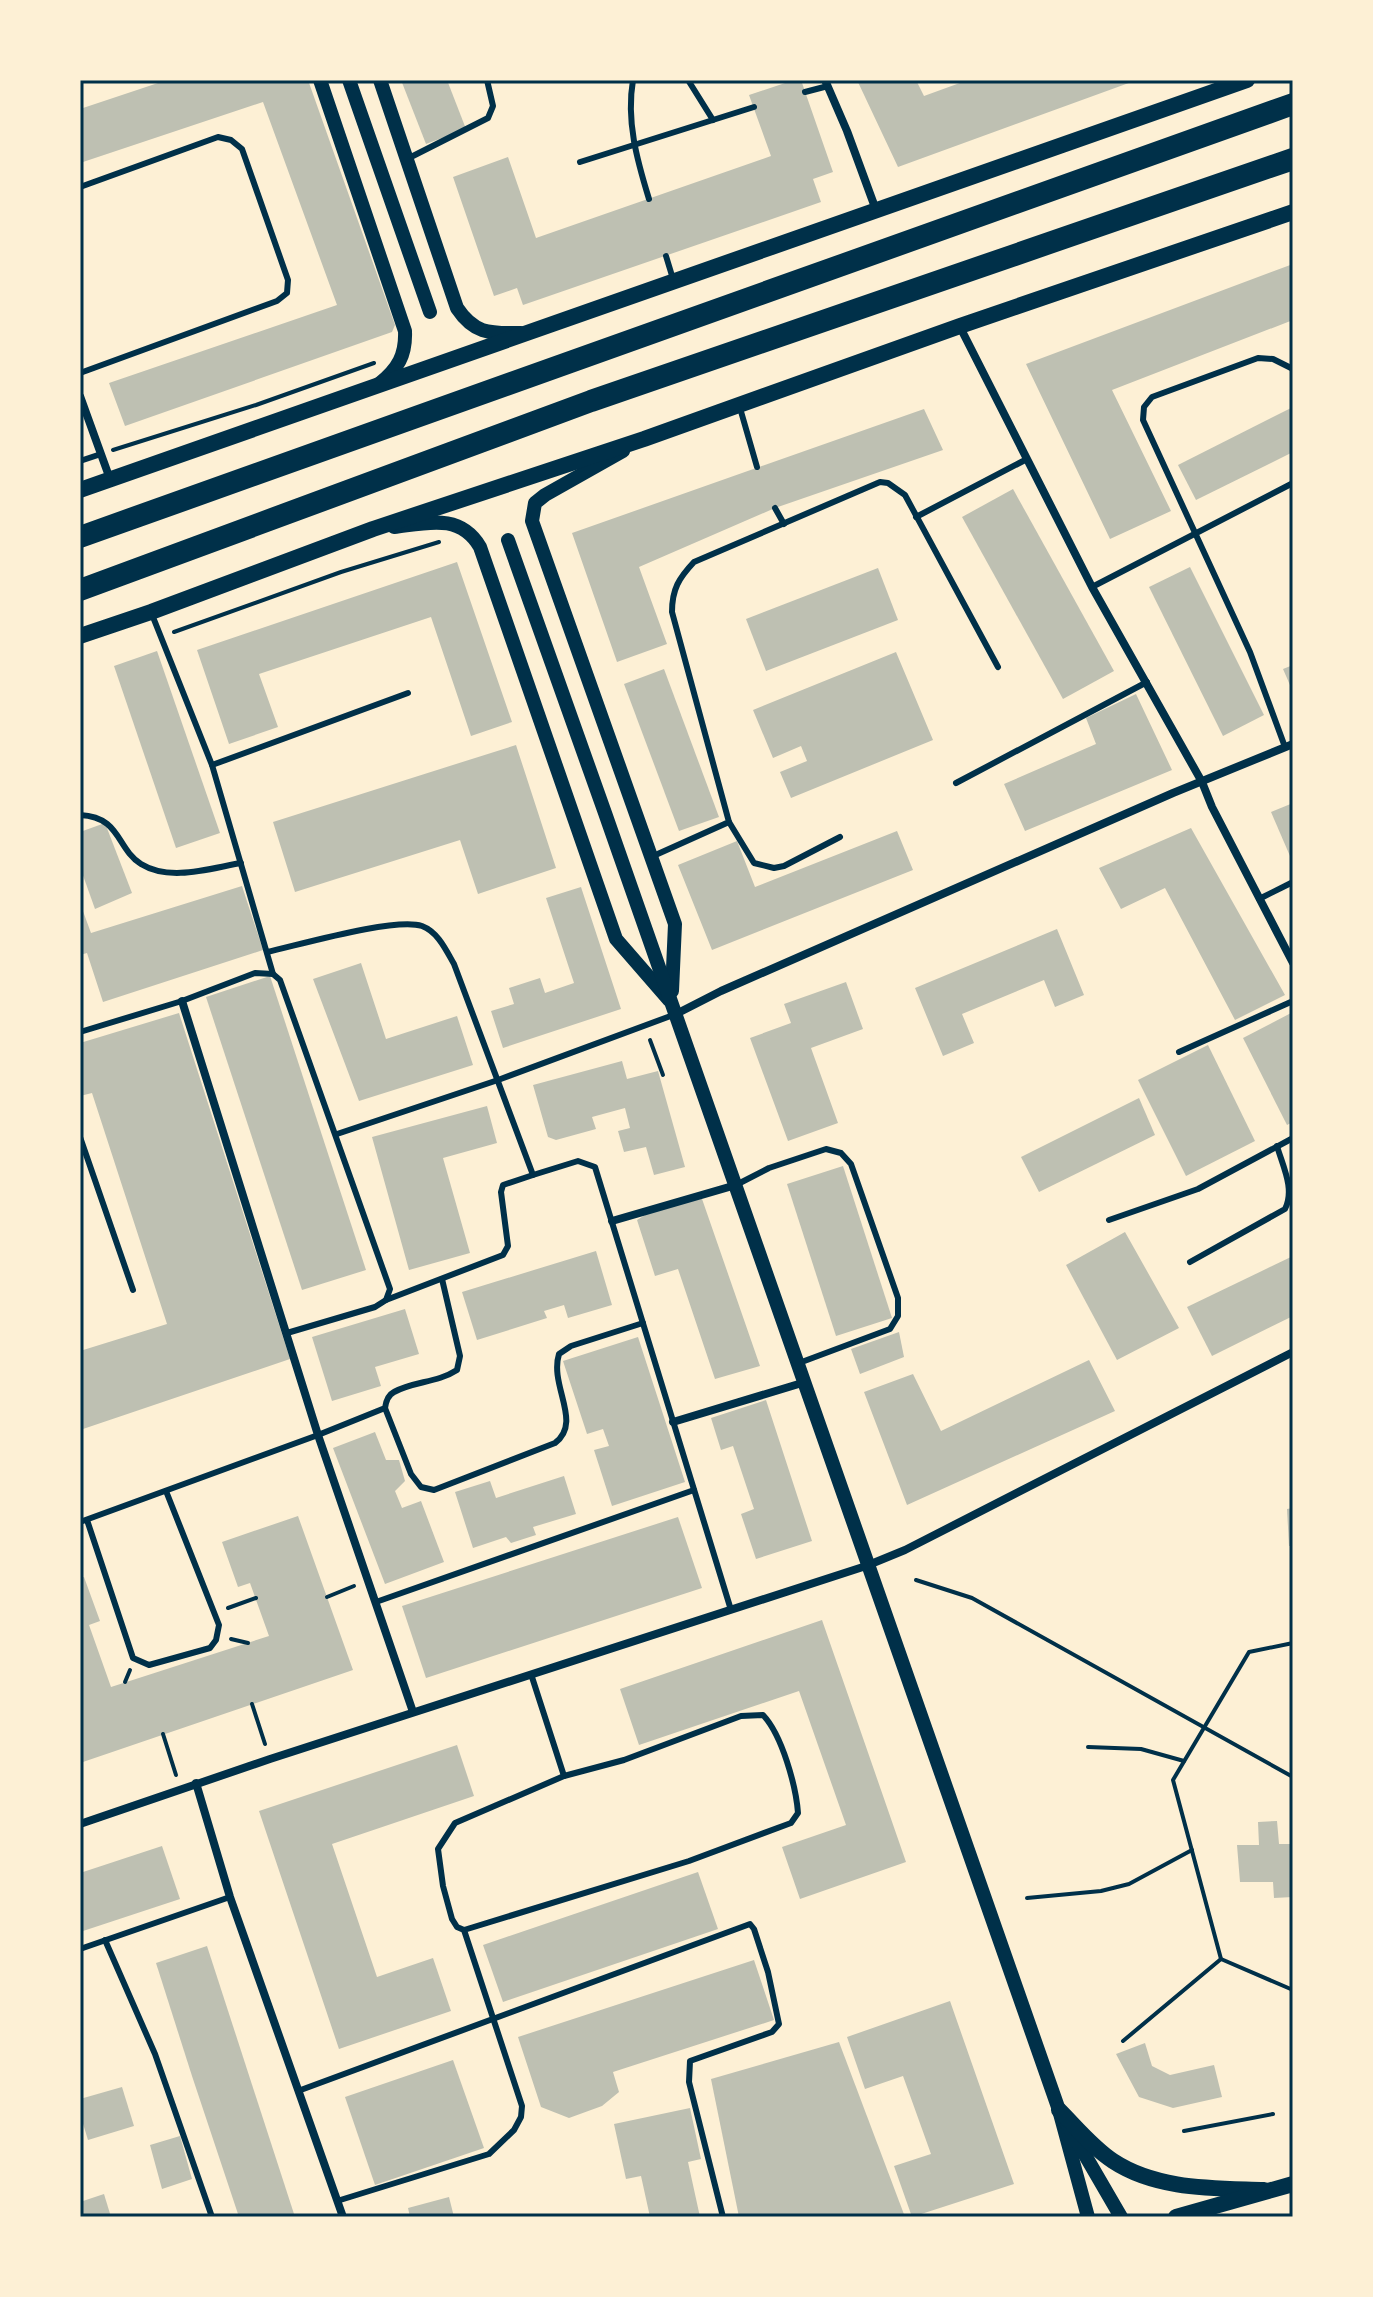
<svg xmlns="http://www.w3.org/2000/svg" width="1373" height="2297" font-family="Roboto,sans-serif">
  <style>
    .building { fill: #bec0b2 }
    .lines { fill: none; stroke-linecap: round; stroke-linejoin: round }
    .path { stroke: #003049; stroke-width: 4 }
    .service { stroke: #003049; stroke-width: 6 }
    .minor { stroke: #003049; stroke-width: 8 }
    .tertiary { stroke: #003049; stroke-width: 14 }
    .secondary { stroke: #003049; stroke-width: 16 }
    .trunk { stroke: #003049; stroke-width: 22 }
    .neatline { fill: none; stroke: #003049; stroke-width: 3 }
  </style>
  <rect width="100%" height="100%" fill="#fdf0d5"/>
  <!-- building -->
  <g class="building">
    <path d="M 167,80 L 308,80 L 395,325 L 392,332 L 125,426 L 109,383 L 337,305 L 263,102 L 80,163 L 80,109 Z"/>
    <path d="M 401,80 L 447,80 L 466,129 L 426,144 Z"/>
    <path d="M 794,80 L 801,80 L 833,172 L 813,179 L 821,202 L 523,305 L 517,288 L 494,296 L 453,177 L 508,157 L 536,238 L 771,156 L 749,95 Z"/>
    <path d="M 857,80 L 916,80 L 924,96 L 968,80 L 1137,80 L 898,167 Z"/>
    <path d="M 1293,264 L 1293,320 L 1112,390 L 1171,511 L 1110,539 L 1026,364 Z"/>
    <path d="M 1293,407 L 1293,452 L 1196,500 L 1178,465 Z"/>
    <path d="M 924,409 L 943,450 L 775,508 L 639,567 L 667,644 L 617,662 L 572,533 Z"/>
    <path d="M 1013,489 L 1114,671 L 1063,699 L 962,517 Z"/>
    <path d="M 457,562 L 512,722 L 471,736 L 431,617 L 259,674 L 278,727 L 229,744 L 197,650 Z"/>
    <path d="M 1190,567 L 1264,715 L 1223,736 L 1149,587 Z"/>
    <path d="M 878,568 L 898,620 L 766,671 L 746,619 Z"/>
    <path d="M 157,651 L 220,833 L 176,848 L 114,666 Z"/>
    <path d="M 896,652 L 933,740 L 791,798 L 780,772 L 807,761 L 801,746 L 773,758 L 753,710 Z"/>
    <path d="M 1293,665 L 1293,692 L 1283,669 Z"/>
    <path d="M 664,669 L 719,817 L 679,831 L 624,684 Z"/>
    <path d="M 1136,694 L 1172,770 L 1025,831 L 1004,784 L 1096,744 L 1086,718 Z"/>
    <path d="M 516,745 L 556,868 L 478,894 L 460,840 L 295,892 L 273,822 Z"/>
    <path d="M 1293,803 L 1293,863 L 1271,812 Z"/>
    <path d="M 105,823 L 132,893 L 95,909 L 80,867 L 80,832 Z"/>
    <path d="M 1191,828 L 1285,995 L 1235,1020 L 1165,888 L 1121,909 L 1099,868 Z"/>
    <path d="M 897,831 L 913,870 L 712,950 L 678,865 L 737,841 L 755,887 Z"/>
    <path d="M 242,886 L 263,950 L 103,1002 L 87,953 L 80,955 L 80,903 L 91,933 Z"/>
    <path d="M 581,887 L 621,1009 L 503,1048 L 491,1011 L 514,1004 L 509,988 L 540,978 L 545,993 L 574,983 L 546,898 Z"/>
    <path d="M 1057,929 L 1084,995 L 1055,1007 L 1044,980 L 962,1014 L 974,1043 L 943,1056 L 915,988 Z"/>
    <path d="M 361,963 L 386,1039 L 457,1016 L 473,1065 L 359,1101 L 313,979 Z"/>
    <path d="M 270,976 L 366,1270 L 302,1290 L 206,997 Z"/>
    <path d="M 846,982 L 863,1029 L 811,1048 L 838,1123 L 788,1141 L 750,1038 L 791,1023 L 784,1004 Z"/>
    <path d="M 1293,1012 L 1293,1122 L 1287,1125 L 1243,1038 Z"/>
    <path d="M 179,1013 L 290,1359 L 83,1429 L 80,1420 L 80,1351 L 167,1324 L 92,1093 L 80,1096 L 80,1043 Z"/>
    <path d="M 1208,1045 L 1255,1141 L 1186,1176 L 1138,1080 Z"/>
    <path d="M 622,1061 L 627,1079 L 658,1071 L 685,1167 L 654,1175 L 646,1147 L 624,1152 L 618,1131 L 630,1128 L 625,1108 L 592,1117 L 596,1129 L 556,1140 L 548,1137 L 533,1085 Z"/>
    <path d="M 1139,1098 L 1155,1135 L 1039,1192 L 1021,1157 Z"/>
    <path d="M 487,1106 L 497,1143 L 443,1158 L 470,1253 L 409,1270 L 372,1137 Z"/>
    <path d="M 843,1166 L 892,1318 L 836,1336 L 787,1184 Z"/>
    <path d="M 701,1196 L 760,1366 L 715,1379 L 678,1269 L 655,1276 L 637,1220 L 655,1209 Z"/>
    <path d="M 1125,1232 L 1179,1328 L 1117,1360 L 1066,1265 Z"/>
    <path d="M 596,1251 L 612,1305 L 568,1318 L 564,1305 L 544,1311 L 547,1318 L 477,1340 L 462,1292 Z"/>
    <path d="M 1293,1256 L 1293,1316 L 1212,1356 L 1187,1307 Z"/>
    <path d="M 405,1309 L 419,1354 L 375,1367 L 381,1386 L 332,1401 L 312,1337 Z"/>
    <path d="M 899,1332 L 904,1357 L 860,1374 L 851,1349 Z"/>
    <path d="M 638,1337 L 685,1482 L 612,1506 L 594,1450 L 609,1446 L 603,1429 L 587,1434 L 563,1361 Z"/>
    <path d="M 1089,1360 L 1115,1411 L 907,1505 L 864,1392 L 913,1374 L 941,1431 Z"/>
    <path d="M 766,1400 L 812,1541 L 756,1559 L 741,1514 L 754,1509 L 733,1446 L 721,1450 L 711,1418 Z"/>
    <path d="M 375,1432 L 386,1460 L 399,1460 L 405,1481 L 395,1491 L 402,1508 L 421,1501 L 444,1562 L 385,1584 L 333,1448 Z"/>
    <path d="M 564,1476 L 576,1514 L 533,1527 L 536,1535 L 511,1543 L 506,1537 L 473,1548 L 455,1492 L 490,1481 L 496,1498 Z"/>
    <path d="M 1293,1508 L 1293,1546 L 1289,1546 L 1287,1509 Z"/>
    <path d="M 298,1516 L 353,1670 L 80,1763 L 80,1578 L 84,1577 L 100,1621 L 89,1625 L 111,1687 L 269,1636 L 250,1583 L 238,1587 L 222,1542 Z"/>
    <path d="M 678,1517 L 702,1588 L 426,1678 L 402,1606 Z"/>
    <path d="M 822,1620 L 906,1862 L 800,1899 L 782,1847 L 846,1825 L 799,1691 L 639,1745 L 620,1689 Z"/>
    <path d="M 457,1745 L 474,1796 L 332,1844 L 377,1977 L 433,1958 L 451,2011 L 339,2049 L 259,1811 Z"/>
    <path d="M 1277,1821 L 1279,1844 L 1293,1844 L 1293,1897 L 1274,1898 L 1273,1882 L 1240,1882 L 1237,1845 L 1259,1845 L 1258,1822 Z"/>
    <path d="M 162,1846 L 180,1899 L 80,1932 L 80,1873 Z"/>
    <path d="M 698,1872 L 718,1929 L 503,2002 L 483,1945 Z"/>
    <path d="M 207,1946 L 295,2217 L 239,2217 L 192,2076 L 156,1963 Z"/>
    <path d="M 754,1960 L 774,2020 L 613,2072 L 619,2092 L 602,2106 L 569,2118 L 541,2107 L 518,2037 Z"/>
    <path d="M 950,2001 L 1014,2184 L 912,2217 L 894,2166 L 931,2154 L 903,2076 L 865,2089 L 847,2037 Z"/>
    <path d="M 839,2042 L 905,2217 L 739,2217 L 711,2079 Z"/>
    <path d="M 1145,2043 L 1152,2066 L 1170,2075 L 1214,2065 L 1222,2097 L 1173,2108 L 1139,2097 L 1116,2054 Z"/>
    <path d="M 453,2060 L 484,2148 L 375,2185 L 345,2097 Z"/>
    <path d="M 122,2087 L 134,2126 L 88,2140 L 80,2114 L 80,2099 Z"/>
    <path d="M 690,2108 L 701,2159 L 688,2162 L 700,2217 L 650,2217 L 641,2176 L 626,2179 L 614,2124 Z"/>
    <path d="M 180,2136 L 192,2179 L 162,2189 L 150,2145 Z"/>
    <path d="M 104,2194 L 111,2217 L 80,2217 L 80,2202 Z"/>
    <path d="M 449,2197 L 454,2217 L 410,2217 L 408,2208 Z"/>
  </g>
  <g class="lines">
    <!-- path -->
    <g class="path">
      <path d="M 113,450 L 256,405 L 374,363"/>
      <path d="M 174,632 L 341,572 L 439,542"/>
      <path d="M 650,1040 L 663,1075"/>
      <path d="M 916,1580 L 972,1598 L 1293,1777"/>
      <path d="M 327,1597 L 354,1586"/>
      <path d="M 228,1608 L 256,1598"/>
      <path d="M 231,1639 L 248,1643"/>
      <path d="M 1293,1643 L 1249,1652 L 1173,1780 L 1221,1959 L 1293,1990"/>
      <path d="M 125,1682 L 130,1670"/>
      <path d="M 252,1704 L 265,1744"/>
      <path d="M 163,1734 L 176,1775"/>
      <path d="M 1088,1747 L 1141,1749 L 1184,1761"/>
      <path d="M 1027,1898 L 1101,1891 L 1129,1884 L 1192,1850"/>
      <path d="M 1123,2041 L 1221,1959"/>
      <path d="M 1184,2131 L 1273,2114"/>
    </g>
    <!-- service -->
    <g class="service">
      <path d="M 633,80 C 626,121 637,160 649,199"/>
      <path d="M 688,80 L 713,120"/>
      <path d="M 805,92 L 828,86"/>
      <path d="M 407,159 L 488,118 L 493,106 L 487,80"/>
      <path d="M 580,162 L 754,107"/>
      <path d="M 80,187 L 218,137 L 231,140 L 242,149 L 288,280 L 287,293 L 277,301 L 80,373"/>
      <path d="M 666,256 L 673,279"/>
      <path d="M 740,408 L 757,467"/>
      <path d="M 80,461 L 101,454"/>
      <path d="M 775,508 L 784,524"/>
      <path d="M 916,517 L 1027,459"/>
      <path d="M 1092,587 L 1293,483"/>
      <path d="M 151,612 L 212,765 L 273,974"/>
      <path d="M 1285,747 L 1250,652 L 1143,420 L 1144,407 L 1152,397 L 1258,358 L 1273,359 L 1293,369"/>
      <path d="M 212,765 L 408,693"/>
      <path d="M 956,783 L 1147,682"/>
      <path d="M 80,815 C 121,817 116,848 141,864 C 170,882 211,868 241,863"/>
      <path d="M 729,822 L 754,863 L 774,868 L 784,866 L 840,837"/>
      <path d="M 651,857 L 729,822 L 672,612 C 672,589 679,578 694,562 L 880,482 L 888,483 L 905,495 L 998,667"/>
      <path d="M 1259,899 L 1293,882"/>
      <path d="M 267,952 C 299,945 395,917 422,926 C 438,932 446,950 454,964 L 533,1175 L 578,1161 L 595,1167 L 731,1610"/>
      <path d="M 80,1032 L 182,1001 L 255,973 L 273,974 L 280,980 L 390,1289 L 386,1300 L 375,1307 L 287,1333"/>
      <path d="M 1179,1052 L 1293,1001"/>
      <path d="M 337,1134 L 498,1080 L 676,1014"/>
      <path d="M 80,1137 L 133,1290"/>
      <path d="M 736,1185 L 769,1168 L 826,1149 L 841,1153 L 851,1164 L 898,1298 L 898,1316 L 890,1329 L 799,1363"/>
      <path d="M 1109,1220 L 1198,1189 L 1293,1138"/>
      <path d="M 1190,1262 L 1285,1209 C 1295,1189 1283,1167 1277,1146"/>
      <path d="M 386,1300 L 503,1255 L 508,1246 L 501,1192 L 503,1185 L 533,1175"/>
      <path d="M 385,1408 L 411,1474 L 421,1487 L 434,1490 L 555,1443 C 583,1422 549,1386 559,1354 L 571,1346 L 643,1323"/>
      <path d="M 87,1520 L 133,1658 L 149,1665 L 210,1648 L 216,1640 L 219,1625 L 166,1491"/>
      <path d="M 80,1522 L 318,1435 L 385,1408 C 386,1401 388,1395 394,1392 C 414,1381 437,1383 457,1370 L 460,1356 L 442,1279"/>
      <path d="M 376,1602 L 694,1490"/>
      <path d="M 531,1674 L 564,1776"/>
      <path d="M 105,1940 L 155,2054 L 212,2217"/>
      <path d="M 80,1949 L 230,1897"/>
      <path d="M 298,2091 L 750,1924 L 754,1929 L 768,1972 L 779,2024 L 772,2032 L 690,2061 L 689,2082 L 723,2217"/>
      <path d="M 337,2201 L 489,2154 L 514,2130 L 521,2117 L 522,2106 L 464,1930 L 457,1927 L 452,1919 L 443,1886 L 438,1849 L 455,1823 L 564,1776 L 624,1760 L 741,1716 L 763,1715 C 782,1735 796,1786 798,1813 L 791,1823 L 689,1861 L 464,1930"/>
    </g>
    <!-- minor -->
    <g class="minor">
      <path d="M 825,80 L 847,131 L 876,210"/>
      <path d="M 960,327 L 1092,587 L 1202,782 L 1212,807 L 1293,963"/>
      <path d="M 80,396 L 110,479"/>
      <path d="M 182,1001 L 318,1435 L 413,1712"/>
      <path d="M 676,1014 L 721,991 L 1173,793 L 1293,744"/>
      <path d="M 612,1221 L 736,1185"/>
      <path d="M 673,1422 L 802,1383"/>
      <path d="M 196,1783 L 230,1897 L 343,2217"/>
      <path d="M 80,1824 L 270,1759 L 866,1566 L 905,1550 L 1293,1352"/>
    </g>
    <!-- tertiary -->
    <g class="tertiary">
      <path d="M 320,80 L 405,331 C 406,355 398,369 379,384"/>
      <path d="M 349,80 L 430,312"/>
      <path d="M 380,80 L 457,308 C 475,335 491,333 521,333"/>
      <path d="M 623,451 L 545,495 L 535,503 L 532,521 L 675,924 L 672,991"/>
      <path d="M 394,527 C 427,523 460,513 480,547 L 616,939 L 669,1000"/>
      <path d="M 508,540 C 695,1062 873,1587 1059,2110 L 1088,2217"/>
      <path d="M 1067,2124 L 1121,2217"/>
    </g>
    <!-- secondary -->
    <g class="secondary">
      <path d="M 80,490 L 1247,80"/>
      <path d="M 80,636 L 151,612 L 373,529 L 644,439 L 960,326 L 1293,212"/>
      <path d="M 1059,2110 C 1076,2127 1093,2148 1113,2161 C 1157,2190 1214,2188 1264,2190"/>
      <path d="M 1176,2217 L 1293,2184"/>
    </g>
    <!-- trunk -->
    <g class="trunk">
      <path d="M 80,537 L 1293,104"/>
      <path d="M 80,590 L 591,401 L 1293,159"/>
    </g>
  </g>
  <!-- border -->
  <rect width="1373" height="2297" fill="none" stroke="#fdf0d5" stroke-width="164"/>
  <rect x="82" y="82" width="1209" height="2133" class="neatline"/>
</svg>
